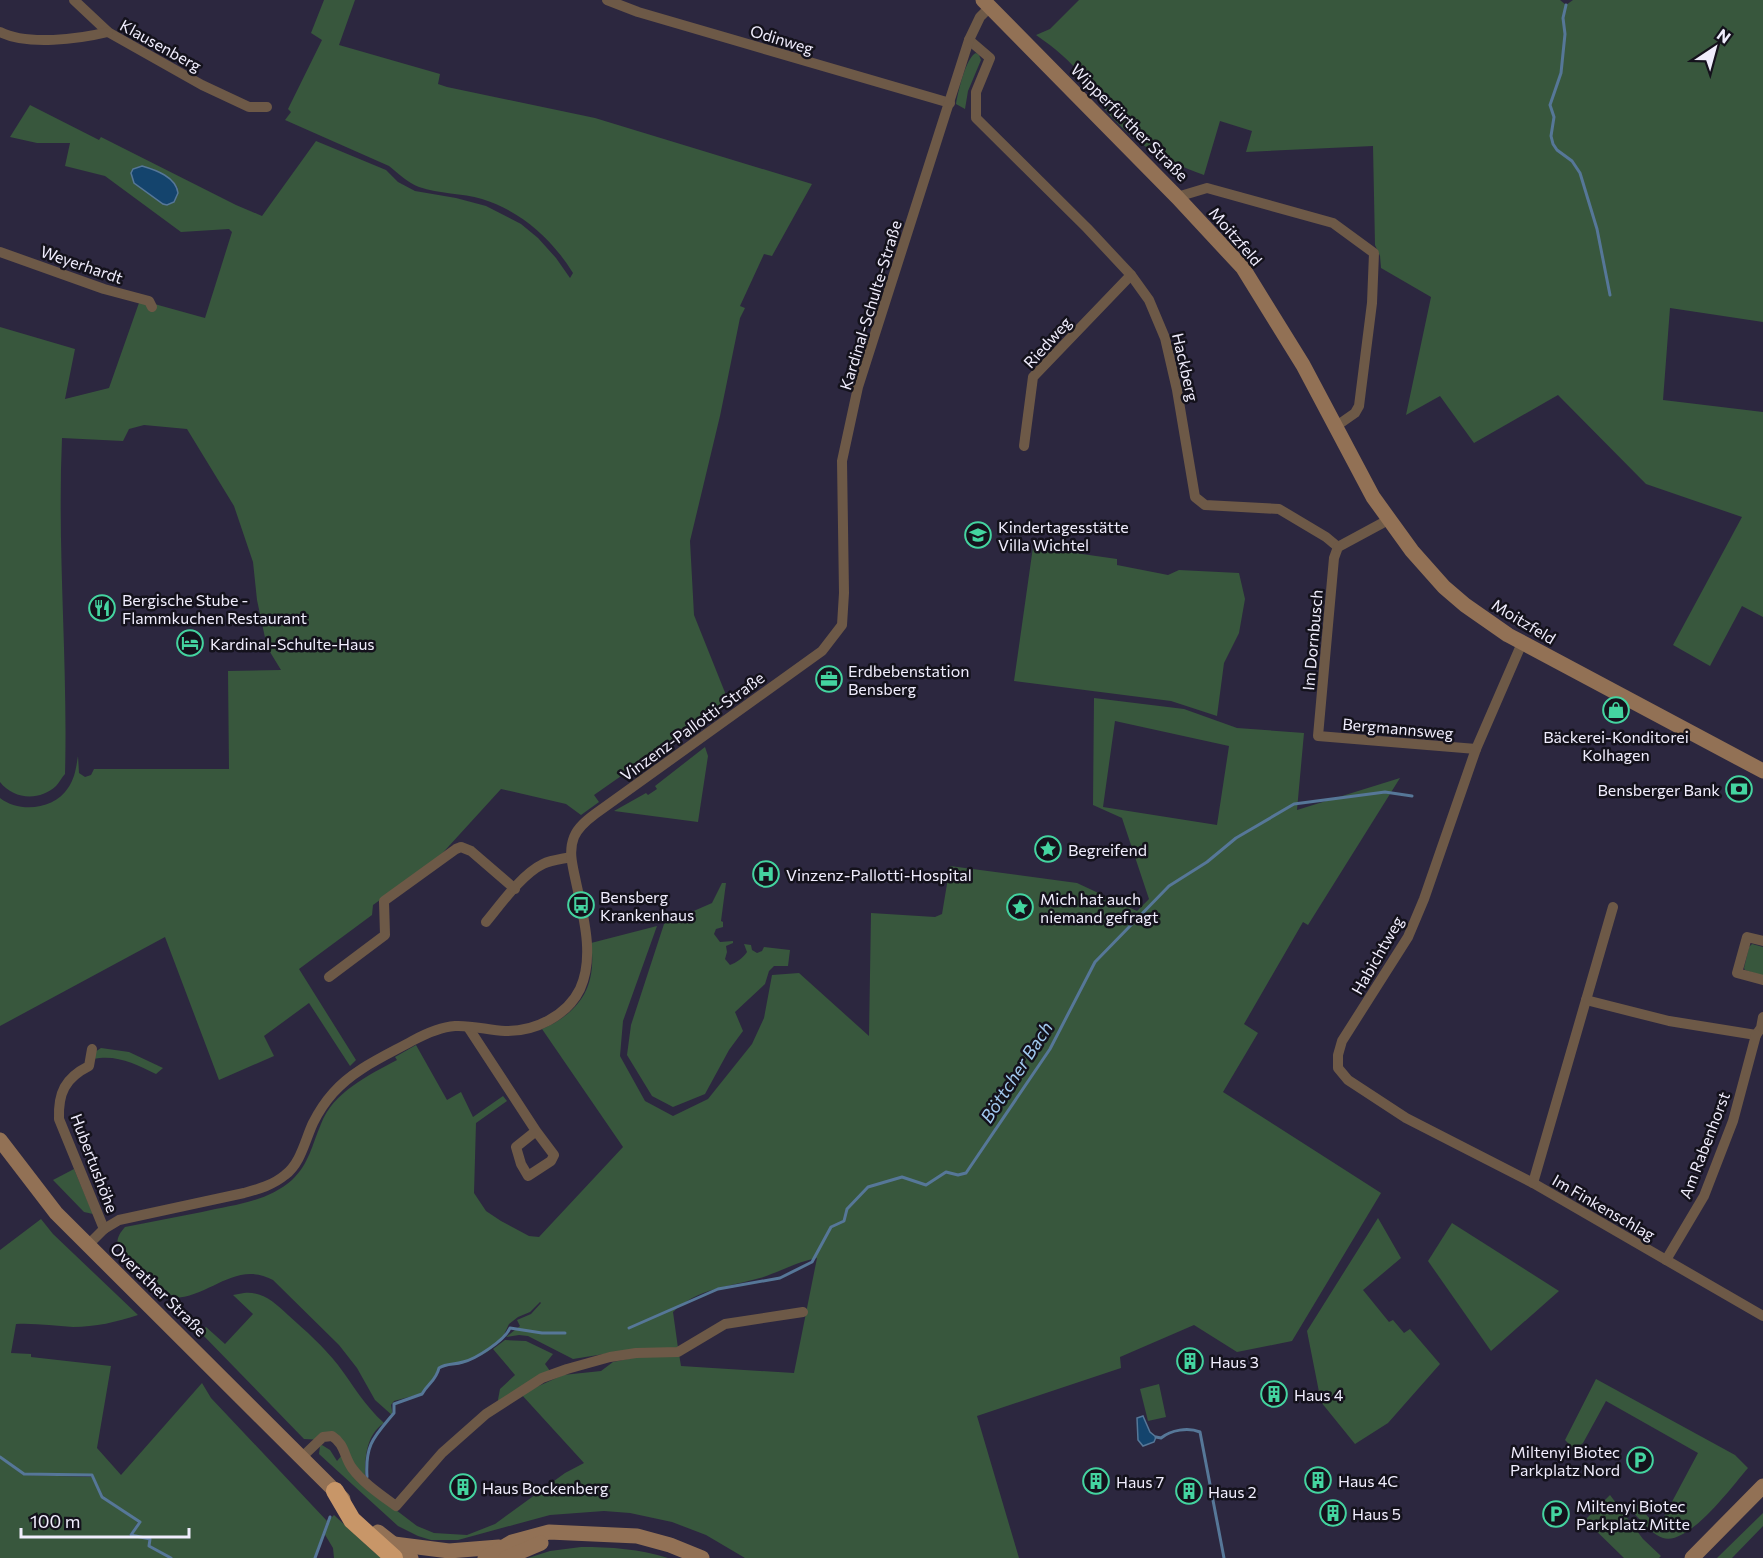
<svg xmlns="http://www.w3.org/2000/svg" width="1763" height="1558" font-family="Commissioner,sans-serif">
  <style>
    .green { fill: #38573d; fill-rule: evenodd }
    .water { fill: #14446d; stroke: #567798; stroke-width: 1.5 }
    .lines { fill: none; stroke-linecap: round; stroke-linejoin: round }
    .stream { stroke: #567798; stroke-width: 3 }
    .street { stroke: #6d5947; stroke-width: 10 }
    .secondary { stroke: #927155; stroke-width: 15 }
    .highway { stroke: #c89668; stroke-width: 18 }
    .labels { text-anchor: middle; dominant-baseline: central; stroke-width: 5; stroke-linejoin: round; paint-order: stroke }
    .street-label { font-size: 16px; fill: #f0edfd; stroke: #14121c }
    .poi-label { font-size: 16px; fill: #f0edfd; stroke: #14121c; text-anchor: start }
    .water-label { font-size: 18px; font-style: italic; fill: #a3cbf2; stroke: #14121c }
  </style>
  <rect width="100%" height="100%" fill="#2c273f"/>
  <!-- green -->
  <g class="green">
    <path d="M 324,0 L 355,0 L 339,45 L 440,74 L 438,84 L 447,87 L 595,118 L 812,184 L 772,256 L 764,254 L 740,306 L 745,308 L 740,318 L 720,416 L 690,541 L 694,615 L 730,705 L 727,708 L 724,704 L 594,795 L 599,802 L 581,815 L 566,804 L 501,789 L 438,858 L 373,905 L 372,915 L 299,969 L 356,1060 L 350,1066 L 309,1003 L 264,1036 L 274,1056 L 219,1080 L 165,937 L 0,1026 L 0,798 C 19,813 54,810 68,788 C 75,778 76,768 78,756 L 79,773 L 85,777 L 91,775 L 94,769 L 229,769 L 228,671 L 281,670 L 267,647 L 257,600 L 253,562 L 234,506 L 187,429 L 144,425 L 129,429 L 123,441 L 62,438 C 57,550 68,662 65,774 C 62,777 59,783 56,786 C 40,801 14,800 0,782 L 0,327 L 75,349 L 65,399 L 109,388 L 140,300 L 205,318 L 232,232 L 229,229 L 181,232 L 105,176 L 65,166 L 70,143 L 37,143 L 10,137 L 30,105 L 99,140 L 101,137 L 236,205 L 262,216 L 316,141 L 386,170 L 398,182 L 415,191 L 456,198 L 486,206 L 521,224 L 538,238 L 556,258 L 570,278 L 573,273 C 552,239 521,211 482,199 C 462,193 439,194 419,187 C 408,183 398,173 389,166 L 285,120 L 291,112 L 288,109 L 322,40 L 311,33 ZM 171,180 L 178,188 L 163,204 L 134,183 Z"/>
    <path d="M 1079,0 L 1560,0 L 1566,5 L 1573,0 L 1763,0 L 1763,322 L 1670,308 L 1663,400 L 1763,412 L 1763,617 L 1742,606 L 1710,666 L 1673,645 L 1742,517 L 1646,484 L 1558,395 L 1474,443 L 1440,396 L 1406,415 L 1431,297 L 1381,268 L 1380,256 L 1375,245 L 1373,146 L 1246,152 L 1252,131 L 1220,121 L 1204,175 C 1160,159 1132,142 1102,106 C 1095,97 1091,87 1084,78 C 1070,61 1055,48 1036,35 L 1050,29 Z"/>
    <path d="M 976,53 L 979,55 L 981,60 L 968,91 L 965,109 L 956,104 C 958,92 966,57 976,53 Z"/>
    <path d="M 1033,547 L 1117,559 L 1117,565 L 1168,575 L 1179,570 L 1239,573 L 1245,599 L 1239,633 L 1224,663 L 1217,716 L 1171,701 L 1014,681 Z"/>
    <path d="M 1094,698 L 1184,709 L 1237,728 L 1304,733 L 1297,810 L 1400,778 L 1308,925 L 1303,922 L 1244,1024 L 1258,1033 L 1223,1092 L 1381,1193 L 1292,1341 L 1237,1352 L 1194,1325 L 1120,1357 L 1121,1368 L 977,1416 L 1019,1558 L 745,1558 L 706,1535 L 672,1522 L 630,1513 L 604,1511 L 550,1515 L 458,1540 L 431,1540 L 418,1536 L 398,1526 L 319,1454 L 320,1446 L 322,1445 L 330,1450 L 337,1461 L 342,1455 L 371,1491 L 417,1526 L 434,1533 L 467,1535 L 495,1524 L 565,1473 L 584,1463 L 521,1394 L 563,1375 L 601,1371 L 613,1362 L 642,1356 L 679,1354 L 681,1366 L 794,1373 L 817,1258 C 796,1262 780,1272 760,1278 C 729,1287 698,1288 673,1312 L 678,1348 L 629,1350 L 573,1359 L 528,1336 L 519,1335 L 506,1337 L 520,1326 L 517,1320 L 531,1314 L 541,1303 L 540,1302 L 530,1312 L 518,1317 L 509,1324 L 501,1341 L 487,1352 L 465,1363 L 440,1366 L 433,1381 L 420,1394 L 394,1401 L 391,1405 L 393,1416 L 375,1400 L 357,1368 L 339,1345 L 273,1280 C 235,1260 211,1297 174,1298 L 118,1248 C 116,1239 119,1234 125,1227 C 151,1222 176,1217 202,1212 C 233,1205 267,1202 292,1180 C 309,1164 312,1145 321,1124 C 333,1092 369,1075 397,1060 L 395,1057 L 416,1045 L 447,1100 L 461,1092 L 473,1117 L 503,1096 L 507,1101 L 476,1123 L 474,1193 L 486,1211 L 501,1221 L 529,1236 L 539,1237 L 623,1147 L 542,1029 C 581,1012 597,986 591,943 L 657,926 L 623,1021 L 620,1056 L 645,1101 L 673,1116 L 708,1099 L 752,1044 L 764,1018 L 772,975 L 799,973 L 869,1036 L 871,913 L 935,917 L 942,914 L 950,866 L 1077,883 L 1137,911 L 1149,899 L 1122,818 L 1093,805 ZM 1115,721 L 1229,746 L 1217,825 L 1103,807 Z"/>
    <path d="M 705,747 L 708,756 L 698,822 L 614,811 L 646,793 L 648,795 L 657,789 L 655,786 Z"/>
    <path d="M 722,883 L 726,883 L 721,921 L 723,922 L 723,927 L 716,929 L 714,934 L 720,942 L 733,941 L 733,943 L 726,946 L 727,952 L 725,959 L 730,965 C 736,963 743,958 747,952 L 744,944 L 751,945 L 752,950 L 757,953 L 762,951 L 764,947 L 790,950 L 788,966 L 774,966 L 769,971 L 765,984 L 735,1012 L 743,1031 L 729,1050 L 705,1094 L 673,1107 L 652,1096 L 627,1055 L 631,1025 L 664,924 L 712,903 Z"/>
    <path d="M 1752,944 L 1763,947 L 1763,976 L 1745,970 L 1744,968 L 1749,947 Z"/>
    <path d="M 101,1048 L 129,1052 L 163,1068 L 156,1074 C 135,1064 117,1054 93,1059 L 95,1052 Z"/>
    <path d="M 74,1169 L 93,1214 L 84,1212 L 53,1180 Z"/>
    <path d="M 1378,1218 L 1401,1258 L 1363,1290 L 1389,1322 L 1393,1320 L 1404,1333 L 1410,1329 L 1440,1364 L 1388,1423 L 1355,1444 L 1321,1402 L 1307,1331 Z"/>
    <path d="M 41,1219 L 53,1234 L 138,1315 C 117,1322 95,1327 73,1327 C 54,1326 36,1323 16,1324 L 11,1353 L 31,1354 L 31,1357 L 111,1366 L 97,1448 L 121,1475 L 202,1383 L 211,1398 L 327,1521 L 314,1558 L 172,1558 L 150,1545 L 151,1538 L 131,1534 L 140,1522 L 103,1496 L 93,1475 L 23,1473 L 0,1456 L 0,1250 Z"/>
    <path d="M 1452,1223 L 1559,1291 L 1491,1351 L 1428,1261 Z"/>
    <path d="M 244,1293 C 263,1291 275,1303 288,1315 C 306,1331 323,1346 338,1365 C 353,1385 365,1406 384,1423 C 366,1435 365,1457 365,1477 L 357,1470 L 343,1441 L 304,1439 L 200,1332 L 206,1327 L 225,1344 L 253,1314 L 233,1295 Z"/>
    <path d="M 505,1340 L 526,1341 L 553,1354 L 545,1364 L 550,1371 L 497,1405 L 500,1389 L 515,1375 L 493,1349 Z"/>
    <path d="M 1596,1379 L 1735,1455 L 1748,1468 C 1733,1485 1689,1546 1663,1538 C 1650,1534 1638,1516 1628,1507 L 1630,1502 L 1633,1504 L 1635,1502 L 1658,1528 L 1698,1453 L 1606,1401 L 1583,1443 L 1575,1450 L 1565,1440 Z"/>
    <path d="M 1159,1384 L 1166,1417 L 1148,1421 L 1140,1389 Z"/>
    <path d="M 0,1458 L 23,1475 L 92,1477 L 102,1498 L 138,1522 L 129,1536 L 148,1539 L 148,1546 L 169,1558 L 0,1558 Z"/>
    <path d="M 1610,1495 L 1643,1539 L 1661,1556 L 1659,1558 L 1624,1558 L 1585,1520 Z"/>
    <path d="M 1763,1513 L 1763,1526 L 1732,1558 L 1717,1558 Z"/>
    <path d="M 334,1515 L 375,1553 L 382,1558 L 334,1558 L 333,1548 L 324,1533 L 331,1518 Z"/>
    <path d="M 581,1547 C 611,1547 640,1549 668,1558 L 528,1558 L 550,1551 Z"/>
  </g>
  <!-- water -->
  <g class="water">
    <path d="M 142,166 C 156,170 176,177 178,193 L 174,202 L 167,205 L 163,204 L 134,183 L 131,173 L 133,169 Z"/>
    <path d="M 1143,1416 L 1150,1432 L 1156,1437 L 1154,1442 L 1143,1446 L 1138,1440 L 1137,1418 Z"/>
  </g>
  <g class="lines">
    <!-- stream -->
    <g class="stream">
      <path d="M 1566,5 L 1563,18 L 1565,34 L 1561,73 L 1550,105 L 1554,117 L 1551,136 L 1553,144 L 1557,150 L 1572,161 L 1580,173 L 1597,229 L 1610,295"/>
      <path d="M 629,1328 L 718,1289 L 780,1278 L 812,1262 L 831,1227 L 844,1221 L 847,1209 L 868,1187 L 902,1177 L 926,1185 L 946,1172 L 958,1175 L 966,1173 L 1050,1049 L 1095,962 L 1169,886 L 1207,862 L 1236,838 L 1294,804 L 1385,792 L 1412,796"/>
      <path d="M 1156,1437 L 1161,1438 C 1171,1430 1188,1427 1200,1432 L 1224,1558"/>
      <path d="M 0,1457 L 24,1474 L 92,1475 L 102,1497 L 140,1522 L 131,1535 L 150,1539 L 149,1546 L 171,1558"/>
      <path d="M 367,1477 C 365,1444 374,1437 394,1413 L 394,1404 L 422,1394 C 428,1383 436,1381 439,1368 C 447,1363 454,1365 463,1362 C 476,1359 505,1340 510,1328 L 542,1333 L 565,1333"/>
      <path d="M 315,1558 L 330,1517"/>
    </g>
    <!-- street -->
    <g class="street">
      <path d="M 74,0 L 108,32 L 202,85 L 249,107 L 267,107"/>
      <path d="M 607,0 L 638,12 L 950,103"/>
      <path d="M 0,32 C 27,46 79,39 108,32"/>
      <path d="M 969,40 L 990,58 L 976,92 L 976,118 L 1087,228 L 1131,275 L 1149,300 L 1165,338 L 1177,390 L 1195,497 L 1205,505 L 1279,509 L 1326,537 L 1338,547"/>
      <path d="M 1177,197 L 1207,188 L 1333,223 L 1374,253 L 1372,303 L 1359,406 L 1355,413 L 1335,427"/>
      <path d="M 0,252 L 104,289 L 149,301 L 152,307"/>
      <path d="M 1024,446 L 1033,377 L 1131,275"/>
      <path d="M 1338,547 L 1334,558 L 1318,736 L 1476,749"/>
      <path d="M 1338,547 L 1388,520"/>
      <path d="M 1522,643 L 1476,749 L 1424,899 L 1408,937 L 1342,1041 L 1338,1055 L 1338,1068 L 1348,1080 L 1406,1118 L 1533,1183 L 1763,1316"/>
      <path d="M 486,922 C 501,904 522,874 543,864 C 551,860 562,859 571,857"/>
      <path d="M 1763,941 L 1747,937 L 1737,973 L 1763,980"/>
      <path d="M 329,977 L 385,935 L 384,901 L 456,849 L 461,847 L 471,851 L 515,889"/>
      <path d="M 1586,1000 L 1669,1021 L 1756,1035 L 1761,1028 L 1763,1017"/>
      <path d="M 468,1027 L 536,1131 L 516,1147 L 521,1164 L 528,1176 L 551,1161 L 554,1155 L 536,1131"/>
      <path d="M 92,1049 L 89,1066 C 65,1078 58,1093 59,1119 L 104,1229"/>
      <path d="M 1533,1183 L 1613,907"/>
      <path d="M 88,1245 L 104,1229 L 119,1220 L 244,1193 C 259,1189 273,1185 285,1175 C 301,1163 305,1140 313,1123 C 318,1113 325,1102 333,1093 C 354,1069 385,1056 412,1041 C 425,1034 440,1027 455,1026 C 471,1025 488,1030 505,1031 C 534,1032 567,1016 580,989 C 595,956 583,915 576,882 C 573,867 568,852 574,837 C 578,827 587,820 595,814 L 822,651 L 842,625 L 844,593 L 842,461 L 858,387 L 969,40 L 980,17 L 990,7"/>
      <path d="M 1666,1260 L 1704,1196 L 1733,1121 L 1756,1035"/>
      <path d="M 302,1457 L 323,1437 L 332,1436 C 345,1444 344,1457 352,1468 C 363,1483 381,1495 396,1506 L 442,1453 L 486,1414 L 542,1378 L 567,1369 L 610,1357 L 636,1353 L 678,1352 L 725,1324 L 803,1312"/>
    </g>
    <!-- secondary -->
    <g class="secondary">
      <path d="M 983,0 L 1177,197 L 1243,268 L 1303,365 L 1373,497 L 1412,551 L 1444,587 L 1465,605 L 1508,635 L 1763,771"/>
      <path d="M 0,1140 L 56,1213 L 343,1499"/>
      <path d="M 378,1532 L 411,1558"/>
      <path d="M 394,1544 L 449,1551 L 499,1547"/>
      <path d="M 485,1558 L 512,1542 L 549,1532 L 637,1536 L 670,1545 L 702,1558"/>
      <path d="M 506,1558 L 541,1543"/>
      <path d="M 1692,1558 L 1763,1486"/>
    </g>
    <!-- highway -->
    <path class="highway" d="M 335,1491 L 352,1520 L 394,1558"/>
  </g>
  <!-- icons -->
  <defs>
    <g id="school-ring" transform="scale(1.35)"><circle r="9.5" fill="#14121c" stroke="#44d4a0" stroke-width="1.5"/><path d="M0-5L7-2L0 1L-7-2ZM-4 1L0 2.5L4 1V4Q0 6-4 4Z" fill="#44d4a0"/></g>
    <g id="restaurant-ring" transform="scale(1.35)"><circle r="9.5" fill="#14121c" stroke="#44d4a0" stroke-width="1.5"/><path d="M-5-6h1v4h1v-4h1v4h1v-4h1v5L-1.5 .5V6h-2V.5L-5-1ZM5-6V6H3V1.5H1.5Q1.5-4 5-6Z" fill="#44d4a0"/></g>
    <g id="hotel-ring" transform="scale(1.35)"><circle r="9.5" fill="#14121c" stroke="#44d4a0" stroke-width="1.5"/><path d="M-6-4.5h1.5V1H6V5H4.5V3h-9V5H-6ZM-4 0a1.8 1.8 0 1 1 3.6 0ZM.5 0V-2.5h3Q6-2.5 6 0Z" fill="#44d4a0"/></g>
    <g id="office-ring" transform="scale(1.35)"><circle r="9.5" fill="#14121c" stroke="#44d4a0" stroke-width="1.5"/><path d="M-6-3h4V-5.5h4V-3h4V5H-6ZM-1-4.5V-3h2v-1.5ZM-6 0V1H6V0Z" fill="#44d4a0"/></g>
    <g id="shop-ring" transform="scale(1.35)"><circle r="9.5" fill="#14121c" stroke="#44d4a0" stroke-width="1.5"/><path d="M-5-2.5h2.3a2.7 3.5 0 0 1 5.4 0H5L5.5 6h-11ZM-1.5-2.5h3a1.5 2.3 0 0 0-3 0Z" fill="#44d4a0"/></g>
    <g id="bank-ring" transform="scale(1.35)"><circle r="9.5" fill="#14121c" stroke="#44d4a0" stroke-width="1.5"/><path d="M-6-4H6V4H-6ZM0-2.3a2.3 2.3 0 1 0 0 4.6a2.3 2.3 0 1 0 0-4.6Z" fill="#44d4a0"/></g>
    <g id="sight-ring" transform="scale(1.35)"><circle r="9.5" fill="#14121c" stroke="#44d4a0" stroke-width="1.5"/><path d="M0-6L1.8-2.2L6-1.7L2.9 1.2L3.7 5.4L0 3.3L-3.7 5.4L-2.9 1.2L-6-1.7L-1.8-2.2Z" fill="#44d4a0"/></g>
    <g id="hospital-ring" transform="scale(1.35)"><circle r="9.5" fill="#14121c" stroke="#44d4a0" stroke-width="1.5"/><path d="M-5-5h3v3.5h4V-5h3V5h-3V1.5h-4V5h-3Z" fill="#44d4a0"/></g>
    <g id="bus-ring" transform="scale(1.35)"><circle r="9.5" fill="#14121c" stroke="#44d4a0" stroke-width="1.5"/><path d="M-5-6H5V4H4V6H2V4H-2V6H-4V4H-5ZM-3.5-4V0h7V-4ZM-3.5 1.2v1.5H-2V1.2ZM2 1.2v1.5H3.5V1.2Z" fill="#44d4a0"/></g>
    <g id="building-ring" transform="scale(1.35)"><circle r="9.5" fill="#14121c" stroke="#44d4a0" stroke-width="1.5"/><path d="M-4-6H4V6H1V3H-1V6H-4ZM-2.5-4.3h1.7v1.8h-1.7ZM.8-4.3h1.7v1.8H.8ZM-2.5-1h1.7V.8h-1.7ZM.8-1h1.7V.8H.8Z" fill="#44d4a0"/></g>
    <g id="parking-ring" transform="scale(1.35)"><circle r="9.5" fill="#14121c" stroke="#44d4a0" stroke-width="1.5"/><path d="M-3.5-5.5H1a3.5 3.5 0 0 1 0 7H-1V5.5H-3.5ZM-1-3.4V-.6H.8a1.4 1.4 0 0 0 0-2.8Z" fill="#44d4a0"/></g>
  </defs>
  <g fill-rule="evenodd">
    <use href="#school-ring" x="978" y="535"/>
    <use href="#restaurant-ring" x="102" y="608"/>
    <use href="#hotel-ring" x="190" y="643"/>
    <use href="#office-ring" x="829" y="679"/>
    <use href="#shop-ring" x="1616" y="710"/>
    <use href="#bank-ring" x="1739" y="789"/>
    <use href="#sight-ring" x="1048" y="849"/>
    <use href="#hospital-ring" x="766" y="874"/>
    <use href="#bus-ring" x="581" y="905"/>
    <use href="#sight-ring" x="1020" y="907"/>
    <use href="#building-ring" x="1190" y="1361"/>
    <use href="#building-ring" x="1274" y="1394"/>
    <use href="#parking-ring" x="1640" y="1460"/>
    <use href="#building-ring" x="1318" y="1480"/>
    <use href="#building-ring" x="1096" y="1481"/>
    <use href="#building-ring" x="463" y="1487"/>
    <use href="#building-ring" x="1189" y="1491"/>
    <use href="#building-ring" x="1333" y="1513"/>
    <use href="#parking-ring" x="1556" y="1514"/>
  </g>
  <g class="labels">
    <!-- street labels -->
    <g class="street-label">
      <text transform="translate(782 39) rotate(17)">Odinweg</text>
      <text transform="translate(161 45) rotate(29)">Klausenberg</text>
      <text transform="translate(1130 122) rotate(45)">Wipperfürther Straße</text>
      <text transform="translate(1236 236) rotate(49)">Moitzfeld</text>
      <text transform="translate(82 264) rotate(19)">Weyerhardt</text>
      <text transform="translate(870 305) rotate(-73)">Kardinal-Schulte-Straße</text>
      <text transform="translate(1047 342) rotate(-48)">Riedweg</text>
      <text transform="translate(1186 367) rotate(77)">Hackberg</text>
      <text transform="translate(1524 621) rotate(31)">Moitzfeld</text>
      <text transform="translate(1312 640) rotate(-85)">Im Dornbusch</text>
      <text transform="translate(692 726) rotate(-36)">Vinzenz-Pallotti-Straße</text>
      <text transform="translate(1398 728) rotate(5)">Bergmannsweg</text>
      <text transform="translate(1377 955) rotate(-60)">Habichtweg</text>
      <text transform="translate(1704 1145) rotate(-69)">Am Rabenhorst</text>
      <text transform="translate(95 1163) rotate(69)">Hubertushöhe</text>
      <text transform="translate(1604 1207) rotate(30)">Im Finkenschlag</text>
      <text transform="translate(159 1289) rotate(44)">Overather Straße</text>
    </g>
    <!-- poi labels -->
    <g class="poi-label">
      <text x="998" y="526">Kindertagesstätte<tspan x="998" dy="18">Villa Wichtel</tspan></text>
      <text x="122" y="599">Bergische Stube -<tspan x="122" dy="18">Flammkuchen Restaurant</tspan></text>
      <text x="210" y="643">Kardinal-Schulte-Haus</text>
      <text x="848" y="670">Erdbebenstation<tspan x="848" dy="18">Bensberg</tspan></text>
      <text x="1616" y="736" text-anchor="middle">Bäckerei-Konditorei<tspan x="1616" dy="18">Kolhagen</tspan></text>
      <text x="1720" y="789" text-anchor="end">Bensberger Bank</text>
      <text x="1068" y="849">Begreifend</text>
      <text x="786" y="874">Vinzenz-Pallotti-Hospital</text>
      <text x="600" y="896">Bensberg<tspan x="600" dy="18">Krankenhaus</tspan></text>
      <text x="1040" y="898">Mich hat auch<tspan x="1040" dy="18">niemand gefragt</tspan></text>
      <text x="1210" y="1361">Haus 3</text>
      <text x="1294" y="1394">Haus 4</text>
      <text x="1620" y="1451" text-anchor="end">Miltenyi Biotec<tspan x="1620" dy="18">Parkplatz Nord</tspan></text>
      <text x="1338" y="1480">Haus 4C</text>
      <text x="1116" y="1481">Haus 7</text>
      <text x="482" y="1487">Haus Bockenberg</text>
      <text x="1208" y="1491">Haus 2</text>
      <text x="1576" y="1505">Miltenyi Biotec<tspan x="1576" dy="18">Parkplatz Mitte</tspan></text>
      <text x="1352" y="1513">Haus 5</text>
    </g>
    <!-- water labels -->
    <g class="water-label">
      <text transform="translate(1016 1072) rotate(-57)">Böttcher Bach</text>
    </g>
  </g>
  <!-- north arrow -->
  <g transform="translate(1715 48) rotate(36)" stroke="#14121c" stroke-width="4.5" paint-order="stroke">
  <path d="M0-4.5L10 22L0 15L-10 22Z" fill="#f0edfd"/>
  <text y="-9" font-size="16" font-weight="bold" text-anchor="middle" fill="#f0edfd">N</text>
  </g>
  <!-- scale -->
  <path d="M21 1528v9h168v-9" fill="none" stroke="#f0edfd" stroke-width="3"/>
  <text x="30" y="1528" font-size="18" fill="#f0edfd" stroke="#14121c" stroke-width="4.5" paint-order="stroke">100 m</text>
</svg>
